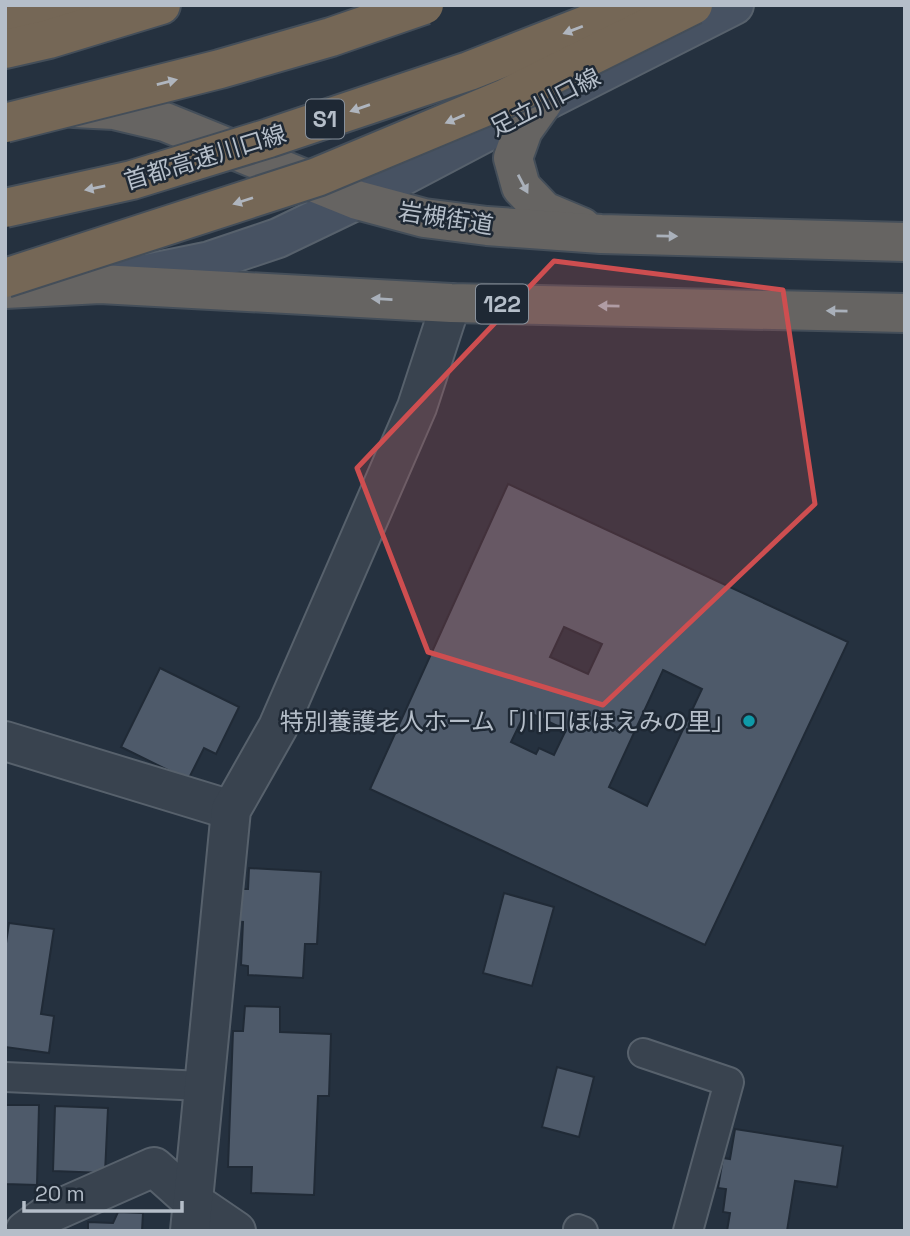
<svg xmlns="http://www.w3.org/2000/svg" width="910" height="1236" font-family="'Space Grotesk','Noto Sans JP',sans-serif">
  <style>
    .building { fill: #4e5a6a; stroke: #202a36; stroke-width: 2; fill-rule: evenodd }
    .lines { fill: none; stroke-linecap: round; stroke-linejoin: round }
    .service-casing { stroke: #57616c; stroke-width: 32 }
    .minor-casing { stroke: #57616c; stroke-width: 42 }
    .secondary-casing { stroke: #57616c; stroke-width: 42 }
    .trunk-casing { stroke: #444e59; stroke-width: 42 }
    .motorway-casing { stroke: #444e59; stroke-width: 42 }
    .service { stroke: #39434f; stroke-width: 28 }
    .minor { stroke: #39434f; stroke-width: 38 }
    .secondary { stroke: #475262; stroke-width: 38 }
    .trunk { stroke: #666462; stroke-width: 38 }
    .motorway { stroke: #756756; stroke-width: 38 }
    .motorway-bridge-casing { stroke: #444e59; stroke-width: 42; stroke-linecap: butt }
    .motorway-bridge { stroke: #756756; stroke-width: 38 }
    .oneway { fill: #afb5be }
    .oneway2 { fill: #a9b0ba }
    .marked { fill: #ce4e50; fill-opacity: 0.2; stroke: #ce4e50; stroke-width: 5; stroke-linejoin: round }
    .culture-dot { fill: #0f9aa8; stroke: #1e2834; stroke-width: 2.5 }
    .labels { text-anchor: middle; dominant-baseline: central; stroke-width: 5; stroke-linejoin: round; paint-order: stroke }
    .shield { fill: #1e2834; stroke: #88919c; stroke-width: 2 }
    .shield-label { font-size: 23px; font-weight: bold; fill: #b5bec9 }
    .street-label { font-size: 24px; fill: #b5bec9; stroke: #1e2834 }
    .poi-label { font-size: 24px; fill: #b5bec9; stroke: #1e2834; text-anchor: end }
  </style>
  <rect width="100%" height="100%" fill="#25313f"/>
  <!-- building -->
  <g class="building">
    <path d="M 508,484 L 848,642 L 705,945 L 370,789 ZM 564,627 L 602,644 L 588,674 L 550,657 ZM 663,670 L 702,689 L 647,806 L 609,787 ZM 526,711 L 566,730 L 554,755 L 539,748 L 536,754 L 511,742 Z"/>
    <path d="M 160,668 L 239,707 L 216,754 L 204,748 L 188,780 L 121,747 Z"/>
    <path d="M 249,868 L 321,872 L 317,944 L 305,944 L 303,978 L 248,975 L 248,966 L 241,965 L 243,922 L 233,921 L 235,889 L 248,889 Z"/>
    <path d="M 504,893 L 554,907 L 532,986 L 483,973 Z"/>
    <path d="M 9,923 L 54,929 L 41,1014 L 54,1016 L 49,1053 L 5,1047 L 5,950 Z"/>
    <path d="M 245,1006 L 280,1007 L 280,1032 L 331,1034 L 329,1096 L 318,1096 L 314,1195 L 251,1193 L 252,1167 L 228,1167 L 233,1031 L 243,1031 Z"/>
    <path d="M 557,1067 L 594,1077 L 579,1137 L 542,1127 Z"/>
    <path d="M 5,1105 L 39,1105 L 37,1185 L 5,1184 Z"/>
    <path d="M 55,1106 L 108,1108 L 105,1173 L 53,1171 Z"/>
    <path d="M 735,1129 L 843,1146 L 837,1187 L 795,1181 L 787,1231 L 727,1231 L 730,1213 L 723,1212 L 726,1189 L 718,1188 L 723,1158 L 730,1159 Z"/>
    <path d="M 118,1212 L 143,1213 L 142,1231 L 88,1231 L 88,1222 L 113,1223 Z"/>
  </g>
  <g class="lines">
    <!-- service casing -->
    <g class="service-casing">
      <g id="service">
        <path d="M 643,1053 L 729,1082 L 688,1231"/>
        <path d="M 5,1077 L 203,1086"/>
        <path d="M 578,1229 L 583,1231"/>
      </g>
    </g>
    <!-- minor casing -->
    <g class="minor-casing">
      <g id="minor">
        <path d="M 5,741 L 231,810"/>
        <path d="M 25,1231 L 50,1213 L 154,1167 L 192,1201 L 236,1231"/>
        <path d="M 190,1231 L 231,810 L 278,727 L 417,407 L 451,303"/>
      </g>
    </g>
    <!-- secondary casing -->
    <g class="secondary-casing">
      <path id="secondary" d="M 122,279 L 210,261 L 278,238 L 357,200 L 543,102 L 734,5"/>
    </g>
    <!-- trunk casing -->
    <g class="trunk-casing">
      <g id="trunk">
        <path d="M 543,102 L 523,130 L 513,158 L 521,187 L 544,211 L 582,227"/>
        <path d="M 74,108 L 114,110 L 165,122 L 357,200 L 424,218 L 487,226 L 601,234 L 905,242"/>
        <path d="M 5,289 L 100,284 L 451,303 L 905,313"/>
      </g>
    </g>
    <!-- motorway casing -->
    <g class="motorway-casing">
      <g id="motorway">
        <path d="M 5,16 L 76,5"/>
        <path d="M 5,49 L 49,39 L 161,5"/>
      </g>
    </g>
    <!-- service -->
    <use href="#service" class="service"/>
    <!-- minor -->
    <use href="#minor" class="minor"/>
    <!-- secondary -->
    <use href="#secondary" class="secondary"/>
    <!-- trunk -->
    <use href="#trunk" class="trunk"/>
    <!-- motorway -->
    <use href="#motorway" class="motorway"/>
    <!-- motorway-bridge casing -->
    <g class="motorway-bridge-casing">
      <g id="motorway-bridge">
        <path d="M 5,123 L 220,69 L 331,37 L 424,5"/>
        <path d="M 5,208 L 132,180 L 269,138 L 469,71 L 637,5"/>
        <path d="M 5,278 L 317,177 L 506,98 L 693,5"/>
      </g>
    </g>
    <!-- motorway-bridge -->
    <use href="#motorway-bridge" class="motorway-bridge"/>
  </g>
  <!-- one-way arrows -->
  <defs><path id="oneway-solid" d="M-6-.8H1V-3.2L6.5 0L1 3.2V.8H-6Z" transform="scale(1.75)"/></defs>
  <g class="oneway">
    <use href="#oneway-solid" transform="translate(573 30) rotate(159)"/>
    <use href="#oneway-solid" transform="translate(167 82) rotate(-14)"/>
    <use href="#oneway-solid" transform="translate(360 108) rotate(161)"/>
    <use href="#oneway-solid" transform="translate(455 119) rotate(157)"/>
    <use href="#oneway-solid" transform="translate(95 188) rotate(168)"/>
    <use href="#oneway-solid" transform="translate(243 201) rotate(162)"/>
  </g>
  <g class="oneway2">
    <use href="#oneway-solid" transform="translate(523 184) rotate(62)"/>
    <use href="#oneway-solid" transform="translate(667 236) rotate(1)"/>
    <use href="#oneway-solid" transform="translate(382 299) rotate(-177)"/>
    <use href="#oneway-solid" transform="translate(609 306) rotate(-179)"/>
    <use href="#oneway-solid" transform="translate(837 311) rotate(-179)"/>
  </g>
  <!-- marked area -->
  <path class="marked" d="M 554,261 L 783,290 L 815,504 L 603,705 L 428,652 L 357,468 Z"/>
  <!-- markers -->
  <circle class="culture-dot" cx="749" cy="721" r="7"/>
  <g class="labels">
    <!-- shield labels -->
    <g class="shield">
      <rect x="306" y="99.5" width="38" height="39" rx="5"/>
      <rect x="476" y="284.5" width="52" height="39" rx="5"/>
    </g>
    <g class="shield-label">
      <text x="325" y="119">S1</text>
      <text x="502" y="304">122</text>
    </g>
    <!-- street labels -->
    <g class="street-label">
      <text transform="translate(545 102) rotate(-27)">足立川口線</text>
      <text transform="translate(205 157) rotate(-17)">首都高速川口線</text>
      <text transform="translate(446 218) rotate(9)">岩槻街道</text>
    </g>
    <!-- poi labels -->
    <g class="poi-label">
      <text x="735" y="721">特別養護老人ホーム「川口ほほえみの里」</text>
    </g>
  </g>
  <!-- border -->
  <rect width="910" height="1236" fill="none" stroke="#b5bec9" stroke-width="14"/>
  <!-- scale -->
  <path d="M24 1201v10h158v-10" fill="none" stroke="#b5bec9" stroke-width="3.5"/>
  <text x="35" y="1201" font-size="21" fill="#b5bec9" stroke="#1e2834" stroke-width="5" paint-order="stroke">20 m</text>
</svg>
